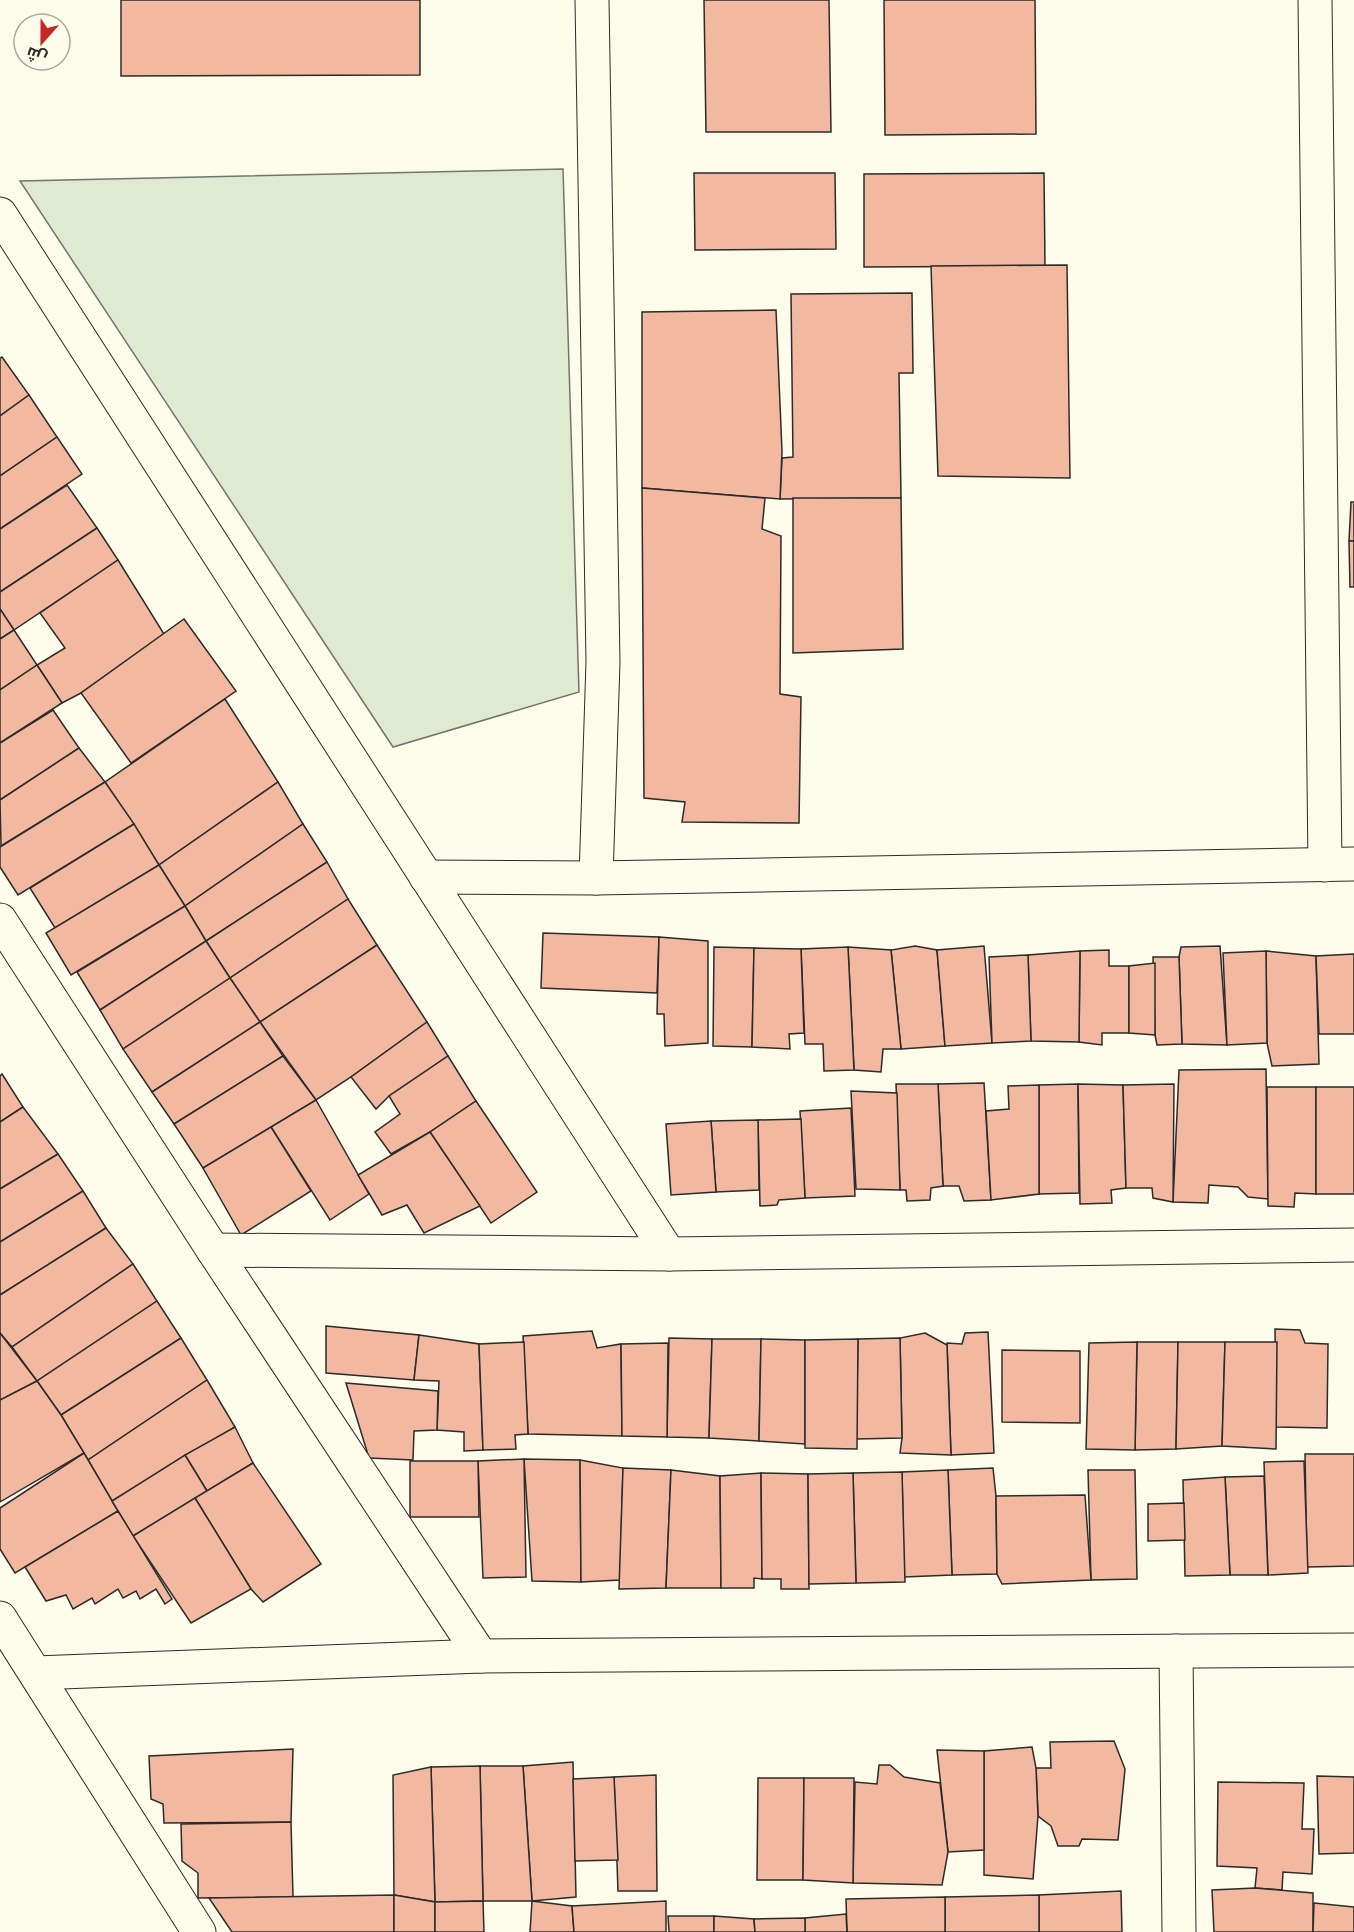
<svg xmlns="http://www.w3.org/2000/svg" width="1354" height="1932" font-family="'Libre Baskerville',Cairo,serif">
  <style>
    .green { fill: #deebd1; stroke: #74746e; stroke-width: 1.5 }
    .building { fill: #f2b8a0; stroke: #2b2b2b; stroke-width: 1.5 }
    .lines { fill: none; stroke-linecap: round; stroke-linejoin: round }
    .street-casing { stroke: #2b2b2b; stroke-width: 35 }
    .street { stroke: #fdfbea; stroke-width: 33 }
  </style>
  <rect width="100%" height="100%" fill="#fdfbea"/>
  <!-- green -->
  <path class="green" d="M 563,169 L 579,692 L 393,747 L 20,181 Z"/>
  <!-- building -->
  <g class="building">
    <path d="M 121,0 L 420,0 L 420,75 L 121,76 Z"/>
    <path d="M 704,0 L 829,0 L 831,132 L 706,132 Z"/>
    <path d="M 884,0 L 1035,0 L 1036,134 L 885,135 Z"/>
    <path d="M 694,173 L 835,173 L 836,249 L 695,250 Z"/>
    <path d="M 1044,173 L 1045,266 L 864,267 L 864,174 Z"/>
    <path d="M 1067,265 L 1070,478 L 938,476 L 931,266 Z"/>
    <path d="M 912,293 L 913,373 L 899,373 L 901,498 L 780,499 L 782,458 L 793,457 L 791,294 Z"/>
    <path d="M 776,310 L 782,451 L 780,499 L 642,488 L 642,312 Z"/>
    <path d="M 2,357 L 29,395 L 0,416 L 0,358 Z"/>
    <path d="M 29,395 L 57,437 L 0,476 L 0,416 Z"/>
    <path d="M 57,437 L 82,474 L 0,529 L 0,476 Z"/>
    <path d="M 67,485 L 97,528 L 0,592 L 0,529 Z"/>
    <path d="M 642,488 L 765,498 L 762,529 L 781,536 L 780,694 L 801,697 L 799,823 L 682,822 L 685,802 L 644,798 Z"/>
    <path d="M 793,498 L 901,498 L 903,649 L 793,653 Z"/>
    <path d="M 1351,502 L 1354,502 L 1354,541 L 1349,541 Z"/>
    <path d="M 97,528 L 118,560 L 14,630 L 0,609 L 0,592 Z"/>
    <path d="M 1349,541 L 1354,541 L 1354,587 L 1350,587 Z"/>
    <path d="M 118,560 L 164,634 L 81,693 L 62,703 L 37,665 L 65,648 L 40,613 Z"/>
    <path d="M 0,609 L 14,630 L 0,639 Z"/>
    <path d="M 184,619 L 236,691 L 131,763 L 81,693 Z"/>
    <path d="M 14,630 L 37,665 L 0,690 L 0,639 Z"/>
    <path d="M 37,665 L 62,703 L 0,743 L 0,690 Z"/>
    <path d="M 225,699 L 278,782 L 159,865 L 105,782 Z"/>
    <path d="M 53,710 L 79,748 L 0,800 L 0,743 Z"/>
    <path d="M 79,748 L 105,782 L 1,846 L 0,800 Z"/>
    <path d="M 105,782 L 134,824 L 18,895 L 0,867 L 0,847 Z"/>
    <path d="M 278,782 L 303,824 L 185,906 L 159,865 Z"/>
    <path d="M 134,824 L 159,865 L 55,928 L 30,888 Z"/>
    <path d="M 303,824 L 327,862 L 206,941 L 185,906 Z"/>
    <path d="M 327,862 L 348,899 L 230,978 L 206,941 Z"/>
    <path d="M 159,865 L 185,906 L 71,975 L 46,933 Z"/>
    <path d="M 348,899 L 377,945 L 260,1022 L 230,978 Z"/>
    <path d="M 185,906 L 206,941 L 100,1010 L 77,972 Z"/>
    <path d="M 543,933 L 659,937 L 657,993 L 541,988 Z"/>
    <path d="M 659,937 L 708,941 L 708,1043 L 665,1046 L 664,1014 L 657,1014 Z"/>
    <path d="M 206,941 L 230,978 L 123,1049 L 100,1010 Z"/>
    <path d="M 377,945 L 427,1022 L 351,1077 L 316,1100 L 260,1022 Z"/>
    <path d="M 915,946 L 937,950 L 945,1046 L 901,1049 L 891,950 Z"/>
    <path d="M 984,946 L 992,1043 L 945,1046 L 937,950 Z"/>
    <path d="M 1220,946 L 1227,1045 L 1182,1044 L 1179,957 L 1181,947 Z"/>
    <path d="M 714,947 L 754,948 L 752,1047 L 713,1046 Z"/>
    <path d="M 848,947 L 891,950 L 901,1049 L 883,1049 L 881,1072 L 854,1070 Z"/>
    <path d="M 848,947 L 854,1070 L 824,1071 L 823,1044 L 805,1044 L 801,949 Z"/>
    <path d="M 754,948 L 801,949 L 804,1033 L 789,1034 L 790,1049 L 752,1047 Z"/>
    <path d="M 1109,950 L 1109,966 L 1129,966 L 1129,1033 L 1102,1033 L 1102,1045 L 1079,1042 L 1080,951 Z"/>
    <path d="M 1080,951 L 1079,1042 L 1031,1041 L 1028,955 Z"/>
    <path d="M 1266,951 L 1316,956 L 1319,1064 L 1272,1066 L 1267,1043 Z"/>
    <path d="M 1266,951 L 1267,1043 L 1227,1045 L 1223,953 Z"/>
    <path d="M 1354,954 L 1354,1034 L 1319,1034 L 1316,956 Z"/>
    <path d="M 1028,955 L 1031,1041 L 992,1043 L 989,957 Z"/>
    <path d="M 1153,957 L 1179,957 L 1182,1044 L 1157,1045 L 1155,1035 Z"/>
    <path d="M 1155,963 L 1155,1035 L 1129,1033 L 1129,966 Z"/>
    <path d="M 230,978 L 260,1022 L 152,1092 L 123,1049 Z"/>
    <path d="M 260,1022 L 283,1056 L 174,1124 L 152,1092 Z"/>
    <path d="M 427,1022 L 448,1056 L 389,1096 L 376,1109 L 351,1077 Z"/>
    <path d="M 283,1056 L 316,1100 L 203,1168 L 174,1124 Z"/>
    <path d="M 448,1056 L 476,1101 L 430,1132 L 391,1154 L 375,1132 L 400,1114 L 389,1096 Z"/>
    <path d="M 1266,1069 L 1268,1199 L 1248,1197 L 1238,1187 L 1209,1185 L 1208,1203 L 1173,1202 L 1179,1070 Z"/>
    <path d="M 2,1074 L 23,1107 L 0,1122 L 0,1076 Z"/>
    <path d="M 984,1083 L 991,1200 L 964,1201 L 959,1186 L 943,1186 L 938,1084 Z"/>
    <path d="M 896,1084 L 938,1084 L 943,1186 L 931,1188 L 930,1200 L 907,1201 L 906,1190 L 900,1190 Z"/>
    <path d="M 1078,1084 L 1079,1193 L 1039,1194 L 1039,1085 Z"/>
    <path d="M 1078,1084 L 1123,1085 L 1126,1188 L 1111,1190 L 1112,1203 L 1080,1204 Z"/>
    <path d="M 1174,1084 L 1173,1202 L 1153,1198 L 1152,1188 L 1126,1188 L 1123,1085 Z"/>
    <path d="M 1039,1085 L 1039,1194 L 991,1200 L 986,1111 L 1009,1109 L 1008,1086 Z"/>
    <path d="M 1267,1087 L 1316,1087 L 1316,1194 L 1295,1193 L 1294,1207 L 1268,1206 Z"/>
    <rect x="1316" y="1087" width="38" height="107"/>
    <path d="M 851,1091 L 897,1093 L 900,1190 L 856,1189 Z"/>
    <path d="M 316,1100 L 369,1194 L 330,1220 L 271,1127 Z"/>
    <path d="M 476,1101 L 537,1192 L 491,1223 L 430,1132 Z"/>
    <path d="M 23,1107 L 58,1154 L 0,1189 L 0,1122 Z"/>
    <path d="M 851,1108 L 855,1196 L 805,1198 L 800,1111 Z"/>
    <path d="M 801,1119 L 805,1198 L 779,1200 L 777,1205 L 760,1206 L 758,1120 Z"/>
    <path d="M 758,1120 L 759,1190 L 716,1192 L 711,1121 Z"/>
    <path d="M 711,1121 L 716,1192 L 671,1195 L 666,1124 Z"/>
    <path d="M 271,1127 L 311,1191 L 241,1235 L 203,1168 Z"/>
    <path d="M 430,1132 L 480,1206 L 424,1233 L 407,1205 L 382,1215 L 358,1175 Z"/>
    <path d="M 58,1154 L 83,1191 L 0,1242 L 0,1189 Z"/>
    <path d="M 83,1191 L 106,1228 L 0,1295 L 0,1242 Z"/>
    <path d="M 106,1228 L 133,1264 L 12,1347 L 0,1333 L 0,1295 Z"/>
    <path d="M 133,1264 L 157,1301 L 37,1381 L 12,1347 Z"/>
    <path d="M 157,1301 L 181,1338 L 61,1415 L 37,1381 Z"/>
    <path d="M 326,1326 L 419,1335 L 414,1380 L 326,1373 Z"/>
    <path d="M 1275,1329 L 1300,1330 L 1305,1343 L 1328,1344 L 1327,1428 L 1276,1427 Z"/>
    <path d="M 592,1331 L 597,1348 L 621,1344 L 622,1436 L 528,1434 L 523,1336 Z"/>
    <path d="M 988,1332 L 994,1453 L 951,1455 L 947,1343 L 962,1344 L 965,1333 Z"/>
    <path d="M 0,1333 L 37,1381 L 0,1400 Z"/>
    <path d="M 925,1333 L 947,1345 L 951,1455 L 900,1453 L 902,1438 L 900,1338 Z"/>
    <path d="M 419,1335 L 479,1344 L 483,1450 L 464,1451 L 464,1432 L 437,1430 L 439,1381 L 414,1380 Z"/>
    <path d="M 181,1338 L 207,1380 L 88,1460 L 61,1415 Z"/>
    <path d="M 669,1338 L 712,1339 L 709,1438 L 667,1437 Z"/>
    <path d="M 900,1338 L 902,1438 L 856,1439 L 858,1339 Z"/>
    <path d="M 712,1339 L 761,1339 L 759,1441 L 709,1438 Z"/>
    <path d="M 761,1339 L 805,1340 L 805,1444 L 759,1441 Z"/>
    <path d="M 858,1339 L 857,1449 L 805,1448 L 805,1340 Z"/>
    <path d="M 524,1342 L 528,1434 L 515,1435 L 516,1449 L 483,1450 L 479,1344 Z"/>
    <path d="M 1137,1342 L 1178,1342 L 1176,1449 L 1135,1450 Z"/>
    <path d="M 1137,1342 L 1135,1450 L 1086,1449 L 1089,1343 Z"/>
    <path d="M 1178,1342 L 1225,1342 L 1222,1446 L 1176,1449 Z"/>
    <path d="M 1225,1342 L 1277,1342 L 1276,1449 L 1222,1446 Z"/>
    <path d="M 668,1343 L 667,1437 L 622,1436 L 621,1344 Z"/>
    <path d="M 1002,1350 L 1080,1351 L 1080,1423 L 1002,1422 Z"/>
    <path d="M 207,1380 L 235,1427 L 112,1501 L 88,1460 Z"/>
    <path d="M 37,1381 L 61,1415 L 84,1453 L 0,1502 L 0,1400 Z"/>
    <path d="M 346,1383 L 438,1391 L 437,1430 L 414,1431 L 413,1460 L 369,1458 Z"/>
    <path d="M 235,1427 L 253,1463 L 207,1491 L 185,1455 Z"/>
    <path d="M 84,1453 L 118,1511 L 15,1573 L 0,1549 L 0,1508 Z"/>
    <path d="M 1305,1454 L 1354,1454 L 1354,1566 L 1307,1567 Z"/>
    <path d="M 185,1455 L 207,1491 L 133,1536 L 112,1501 Z"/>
    <path d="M 524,1459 L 580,1460 L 581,1582 L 532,1581 Z"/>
    <path d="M 524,1459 L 526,1577 L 483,1578 L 478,1461 Z"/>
    <path d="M 580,1460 L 623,1468 L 620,1580 L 581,1582 Z"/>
    <path d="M 410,1461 L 478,1461 L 479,1517 L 410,1517 Z"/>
    <path d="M 1304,1461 L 1308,1573 L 1268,1575 L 1264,1462 Z"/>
    <path d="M 253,1463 L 321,1564 L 263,1602 L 251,1589 L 195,1498 Z"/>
    <path d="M 623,1468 L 671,1470 L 666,1588 L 619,1589 Z"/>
    <path d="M 993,1468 L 996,1496 L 997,1574 L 952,1575 L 948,1470 Z"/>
    <path d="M 671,1470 L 720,1476 L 721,1588 L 666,1588 Z"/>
    <path d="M 948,1470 L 952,1575 L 904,1577 L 902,1472 Z"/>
    <path d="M 1088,1470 L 1135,1470 L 1137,1579 L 1091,1580 Z"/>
    <path d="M 902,1472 L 905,1582 L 856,1583 L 853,1473 Z"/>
    <path d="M 761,1473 L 762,1579 L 754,1578 L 754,1588 L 721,1588 L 720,1476 Z"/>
    <path d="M 761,1473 L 808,1474 L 809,1589 L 781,1589 L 781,1579 L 762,1579 Z"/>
    <path d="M 853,1473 L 856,1583 L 809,1584 L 808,1474 Z"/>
    <path d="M 1264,1476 L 1268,1575 L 1230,1575 L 1225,1477 Z"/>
    <path d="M 1225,1477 L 1230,1575 L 1185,1576 L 1183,1480 Z"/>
    <path d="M 1085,1495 L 1091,1580 L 1002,1584 L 997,1574 L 996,1496 Z"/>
    <path d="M 195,1498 L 251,1589 L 191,1623 L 133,1536 Z"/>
    <path d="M 1184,1503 L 1185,1540 L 1148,1541 L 1148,1504 Z"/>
    <path d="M 118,1511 L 172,1599 L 165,1604 L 156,1589 L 140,1599 L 136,1591 L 123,1598 L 118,1589 L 95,1604 L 92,1598 L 73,1609 L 66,1595 L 46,1601 L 25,1567 Z"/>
    <path d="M 1114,1741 L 1125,1769 L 1118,1840 L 1082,1839 L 1079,1846 L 1058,1846 L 1051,1826 L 1038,1816 L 1036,1768 L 1051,1768 L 1050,1742 Z"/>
    <path d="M 1032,1747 L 1036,1768 L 1038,1816 L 1033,1879 L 984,1875 L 984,1751 Z"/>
    <path d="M 293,1749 L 291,1822 L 164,1823 L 163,1804 L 151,1799 L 149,1756 Z"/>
    <path d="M 937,1750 L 984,1751 L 984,1850 L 948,1852 Z"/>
    <path d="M 573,1762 L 576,1897 L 532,1901 L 523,1766 Z"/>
    <path d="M 879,1765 L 890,1765 L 904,1777 L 940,1783 L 948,1852 L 942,1885 L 853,1883 L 855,1782 L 877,1784 Z"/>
    <path d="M 480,1766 L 523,1766 L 532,1901 L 483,1901 Z"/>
    <path d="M 480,1766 L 483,1901 L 435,1902 L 431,1767 Z"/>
    <path d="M 431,1767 L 435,1902 L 394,1895 L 393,1775 Z"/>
    <path d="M 656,1775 L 657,1891 L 618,1891 L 614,1777 Z"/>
    <path d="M 1317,1776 L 1354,1777 L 1354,1853 L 1319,1854 Z"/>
    <path d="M 614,1777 L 618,1860 L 575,1861 L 573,1779 Z"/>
    <path d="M 758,1778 L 804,1778 L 803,1880 L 757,1880 Z"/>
    <path d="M 804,1778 L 854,1778 L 853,1883 L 803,1880 Z"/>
    <path d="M 1218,1782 L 1304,1783 L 1302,1829 L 1314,1829 L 1312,1874 L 1283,1872 L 1282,1890 L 1255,1888 L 1257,1868 L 1217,1866 Z"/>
    <path d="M 291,1822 L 293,1897 L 198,1898 L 198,1873 L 182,1861 L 181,1824 Z"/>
    <path d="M 1255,1888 L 1313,1893 L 1313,1932 L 1214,1932 L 1212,1890 Z"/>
    <path d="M 1121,1891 L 1122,1932 L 1039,1932 L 1039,1895 Z"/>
    <path d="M 394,1895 L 394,1932 L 232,1932 L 209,1898 Z"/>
    <path d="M 394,1895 L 435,1902 L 435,1932 L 394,1932 Z"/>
    <path d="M 1039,1895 L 1039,1932 L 945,1932 L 945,1897 Z"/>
    <path d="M 945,1897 L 945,1932 L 847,1932 L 846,1899 Z"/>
    <path d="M 483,1901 L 484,1932 L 435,1932 L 435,1902 Z"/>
    <path d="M 532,1901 L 572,1906 L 574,1932 L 530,1932 Z"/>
    <path d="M 666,1901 L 666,1932 L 574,1932 L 572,1906 Z"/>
    <path d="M 1314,1903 L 1354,1907 L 1354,1932 L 1313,1932 Z"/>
    <path d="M 846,1914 L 847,1932 L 805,1932 L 805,1918 Z"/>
    <path d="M 668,1916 L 714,1916 L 714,1932 L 669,1932 Z"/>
    <path d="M 714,1916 L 754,1919 L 755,1932 L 714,1932 Z"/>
    <path d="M 805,1918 L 805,1932 L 755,1932 L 754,1919 Z"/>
  </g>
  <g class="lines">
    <!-- street casing -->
    <g class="street-casing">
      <g id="street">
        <path d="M 592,0 L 603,662 L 596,878"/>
        <path d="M 1315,0 L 1325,865"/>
        <path d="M 0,214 L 669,1254"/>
        <path d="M 426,877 L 596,878 L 1354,864"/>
        <path d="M 0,920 L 213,1250 L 481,1656"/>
        <path d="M 213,1250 L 669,1254 L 1354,1245"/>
        <path d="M 0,1618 L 199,1932"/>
        <path d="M 1176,1651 L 1179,1932"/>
        <path d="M 36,1673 L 481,1656 L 1354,1650"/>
      </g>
    </g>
    <!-- street -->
    <use href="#street" class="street"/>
  </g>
  <!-- north arrow -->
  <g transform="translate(42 42) rotate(201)"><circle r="28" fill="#fdfbea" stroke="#a9a89e" stroke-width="1.5"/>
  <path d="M0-4.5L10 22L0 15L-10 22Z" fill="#c62828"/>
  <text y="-9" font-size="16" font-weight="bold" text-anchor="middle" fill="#2b2b2b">ش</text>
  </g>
</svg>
